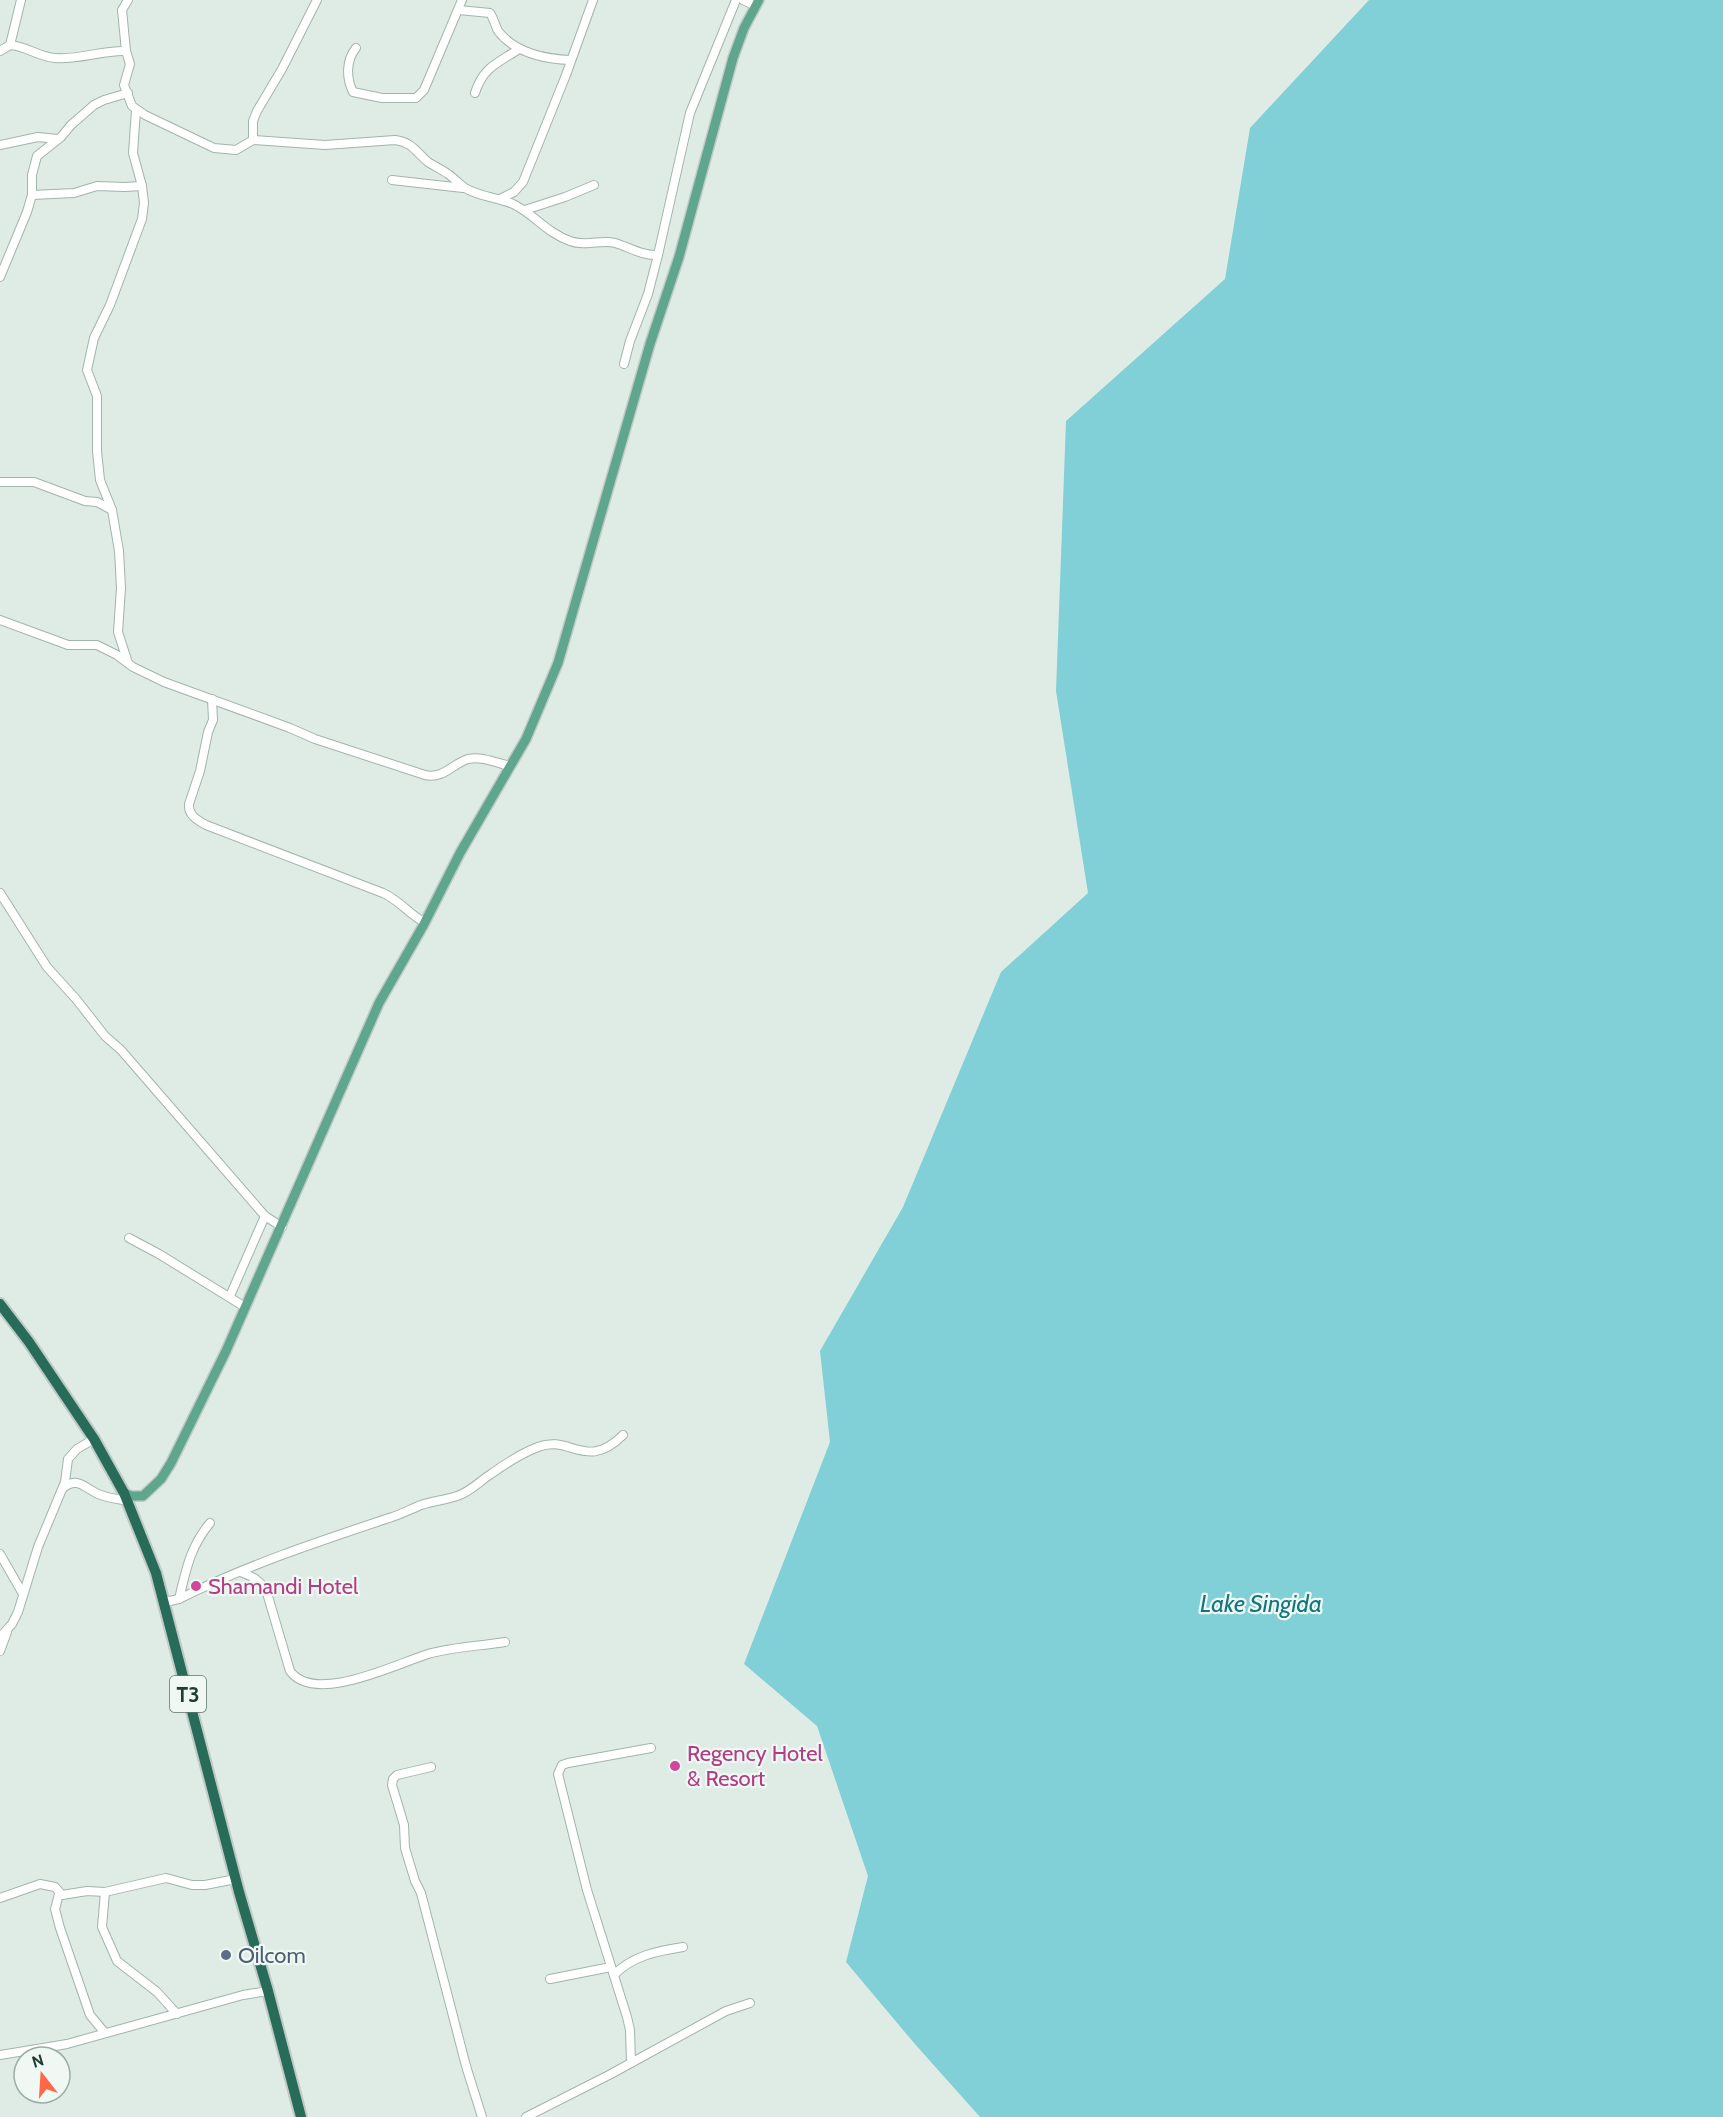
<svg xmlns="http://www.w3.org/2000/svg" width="1723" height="2117" font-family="Cabin,sans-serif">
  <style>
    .water { fill: #81d0d7 }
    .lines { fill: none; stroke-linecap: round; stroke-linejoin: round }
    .minor-casing { stroke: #a1b4ac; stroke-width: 10 }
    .major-casing { stroke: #c0c9c6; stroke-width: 12 }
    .highway-casing { stroke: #c0c9c6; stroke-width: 14 }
    .minor { stroke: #fff; stroke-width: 8 }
    .major { stroke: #5fa68e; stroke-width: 9 }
    .highway { stroke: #276c59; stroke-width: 10 }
    .hotel-dot { fill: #d1479c; stroke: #eff8f3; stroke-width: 2 }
    .service-dot { fill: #5c6f8a; stroke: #eff8f3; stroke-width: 2 }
    .labels { text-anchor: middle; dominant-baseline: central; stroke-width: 4.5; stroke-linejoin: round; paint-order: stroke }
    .shield { fill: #eff8f3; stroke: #5d756d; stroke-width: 1.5 }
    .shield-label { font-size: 21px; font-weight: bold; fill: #1e3d33 }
    .hotel-label { font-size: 22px; fill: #b23c85; stroke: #eff8f3; text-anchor: start }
    .service-label { font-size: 22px; fill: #4e5e75; stroke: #eff8f3; text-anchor: start }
    .water-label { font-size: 24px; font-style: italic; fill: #13757f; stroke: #eff8f3 }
  </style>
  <rect width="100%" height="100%" fill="#dfece5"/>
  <!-- water -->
  <path class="water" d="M 1369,0 L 1723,0 L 1723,2117 L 980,2117 L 914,2043 L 846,1962 L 868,1876 L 817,1726 L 744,1664 L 830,1442 L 820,1351 L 903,1207 L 1001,972 L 1088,893 L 1056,691 L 1066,421 L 1225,279 L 1250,128 Z"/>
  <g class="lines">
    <!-- minor casing -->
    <g class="minor-casing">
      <g id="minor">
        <path d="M 128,0 L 122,10 L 126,51 L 130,64 L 124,85 L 132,106 L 145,115 L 214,148 L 236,150 L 253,140 L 253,121 L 257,111 L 282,69 L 317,0"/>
        <path d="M 743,0 L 756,6"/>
        <path d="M 459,10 L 490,13 C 494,19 495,25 498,31 C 515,53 545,59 571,60"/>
        <path d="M 10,45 C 26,46 39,57 55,58 C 80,60 102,50 126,51"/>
        <path d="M 356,48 C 346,60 346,78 353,92 L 382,98 L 416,98 L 424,90 L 462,0"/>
        <path d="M 0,51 L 10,45 L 21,0"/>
        <path d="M 475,93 C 483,67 498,63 519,49"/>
        <path d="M 253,140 L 325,145 L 395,140 C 412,142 416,152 428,162 C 434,166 441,169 448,174 C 454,178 459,184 465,188 C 480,197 497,197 513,204 C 534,214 547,233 570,241 C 586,247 602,239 615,243 C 629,247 642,256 658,255"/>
        <path d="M 0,145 L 38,137 L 57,139"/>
        <path d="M 392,180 L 463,188"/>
        <path d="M 32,195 L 74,193 L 97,186 L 124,187 L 142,186"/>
        <path d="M 500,199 L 514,192 L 523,182 L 566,75 L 593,0"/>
        <path d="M 525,210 L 565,197 L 594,185"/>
        <path d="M 0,277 L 27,212 L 32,195 L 32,175 L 37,156 L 61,137 L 71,125 L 94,105 L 104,100 L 128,93"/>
        <path d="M 624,364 L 630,341 L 648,294 L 658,255 L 690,113 L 736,0"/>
        <path d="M 0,482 L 34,482 L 85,501 L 97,502 L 112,510"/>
        <path d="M 0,620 L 68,645 L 97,645 L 117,655 L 133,667 L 164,682 L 290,728 L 315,739 L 425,775 C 444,779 452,764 468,759 C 482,756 497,763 510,766"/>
        <path d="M 128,663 L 118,632 L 121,588 L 119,551 L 112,510 L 100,480 L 97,451 L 97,396 L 87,370 L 94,338 L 110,305 L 142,219 L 144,203 L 142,186 L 133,153 L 136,110"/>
        <path d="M 212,699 L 213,720 L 208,732 L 200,771 L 189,804 C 188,815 197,820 206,825 L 383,893 C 399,900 409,914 424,922"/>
        <path d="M 0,893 L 47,967 L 76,999 L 105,1036 L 121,1050 L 265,1216 L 282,1227"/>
        <path d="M 129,1238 L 159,1254 L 245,1307"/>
        <path d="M 230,1296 L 265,1216"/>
        <path d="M 63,1488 C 77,1476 85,1488 98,1494 C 107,1498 118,1499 128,1501"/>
        <path d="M 0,1554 L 23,1594"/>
        <path d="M 241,1572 C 254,1577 261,1581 267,1593 L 290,1671 C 315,1705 396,1664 428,1654 C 452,1647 480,1646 505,1642"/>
        <path d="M 179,1599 C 186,1570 190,1547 210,1523"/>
        <path d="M 165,1602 L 179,1599 C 247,1565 320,1541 392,1517 C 402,1514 411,1509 421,1505 C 433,1501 445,1500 457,1496 C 470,1492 480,1481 491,1474 C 505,1464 522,1453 538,1447 C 570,1434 586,1472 623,1435"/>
        <path d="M 0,1637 L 12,1624 L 18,1612 L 38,1547 L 65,1482 L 68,1459 L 77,1449 L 94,1439"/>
        <path d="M 0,1651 L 7,1632"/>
        <path d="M 431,1767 L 397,1775 L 393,1779 L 392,1785 L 404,1825 L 405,1848 L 415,1881 L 421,1893 L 466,2066 L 482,2117"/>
        <path d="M 105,1892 L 102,1927 L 117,1961 L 157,1992 L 177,2014"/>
        <path d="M 59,1894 L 55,1909 L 60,1928 L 90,2015 L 105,2033"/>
        <path d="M 0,1898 L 40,1884 L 55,1887 L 62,1895 L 87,1891 L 105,1892 L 166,1878 L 192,1885 L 205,1885 L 236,1879"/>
        <path d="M 614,1975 C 632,1956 657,1951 683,1947"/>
        <path d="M 550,1979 L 611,1967"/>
        <path d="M 0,2055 L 67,2044 L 243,1995 L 268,1991"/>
        <path d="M 631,2063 L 630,2030 L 627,2017 L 587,1890 L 558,1774 L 562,1765 L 568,1763 L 651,1748"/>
        <path d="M 526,2117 L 609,2075 L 726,2011 L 750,2003"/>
      </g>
    </g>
    <!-- major casing -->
    <g class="major-casing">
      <path id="major" d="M 124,1493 L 131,1496 L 143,1496 L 161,1479 L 171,1463 L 226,1351 L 379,1003 L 423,926 L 460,853 L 526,739 L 558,663 L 650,344 L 679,257 L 733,58 L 744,28 L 759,0"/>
    </g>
    <!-- highway casing -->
    <g class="highway-casing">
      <path id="highway" d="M 0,1304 L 29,1342 L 94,1439 L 124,1493 L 156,1573 L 239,1892 L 268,1991 L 301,2117"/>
    </g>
    <!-- minor -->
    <use href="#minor" class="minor"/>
    <!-- major -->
    <use href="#major" class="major"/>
    <!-- highway -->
    <use href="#highway" class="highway"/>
  </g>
  <!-- markers -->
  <g class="hotel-dot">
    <circle cx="196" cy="1586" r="6"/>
    <circle cx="675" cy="1766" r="6"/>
  </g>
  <circle class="service-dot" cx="226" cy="1955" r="6"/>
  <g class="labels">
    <!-- shield labels -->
    <rect class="shield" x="170" y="1676" width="36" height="36" rx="4.5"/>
    <g class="shield-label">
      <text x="188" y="1694">T3</text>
    </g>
    <!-- hotel labels -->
    <g class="hotel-label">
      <text x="208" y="1586">Shamandi Hotel</text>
      <text x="687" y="1753">Regency Hotel<tspan x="687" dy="25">&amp; Resort</tspan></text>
    </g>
    <!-- service labels -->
    <g class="service-label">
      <text x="238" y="1955">Oilcom</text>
    </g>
    <!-- water labels -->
    <g class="water-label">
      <text x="1261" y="1603">Lake Singida</text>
    </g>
  </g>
  <!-- north arrow -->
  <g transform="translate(42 2075) rotate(343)"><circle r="28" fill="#eff8f3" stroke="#9bada6" stroke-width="1.5"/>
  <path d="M0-4.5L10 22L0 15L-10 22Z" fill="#ff6949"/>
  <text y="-9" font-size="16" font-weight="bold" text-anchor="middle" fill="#1e3d33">N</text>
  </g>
</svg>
